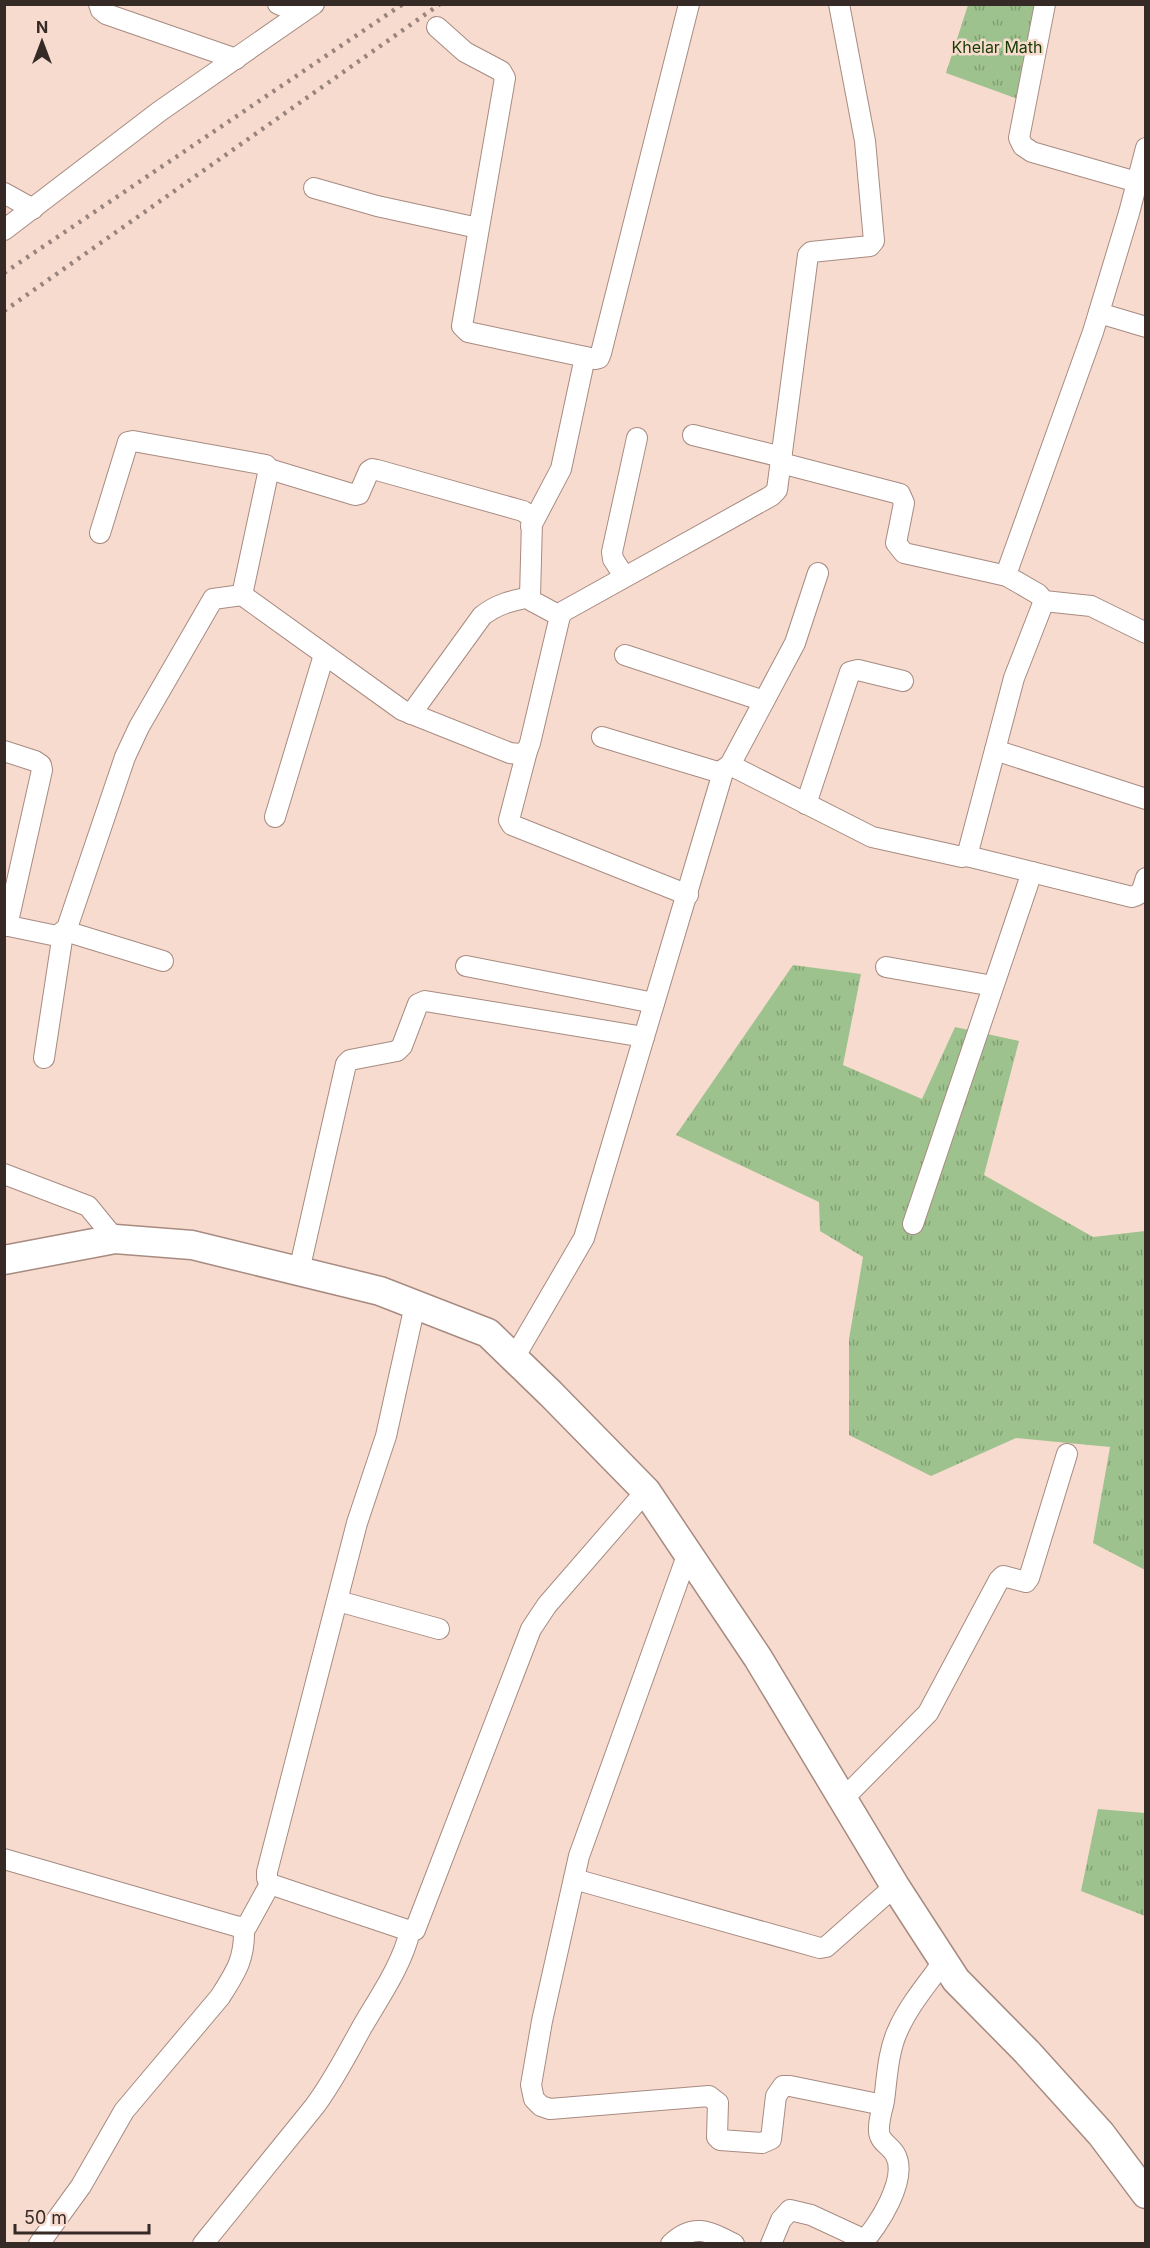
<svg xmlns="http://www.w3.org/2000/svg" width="1150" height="2248" font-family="Inter,sans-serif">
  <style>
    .grass { fill: url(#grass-tufts) }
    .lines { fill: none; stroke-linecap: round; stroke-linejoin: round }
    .street-casing { stroke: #a78b81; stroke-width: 22 }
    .secondary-casing { stroke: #a78b81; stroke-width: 31 }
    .street { stroke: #fff; stroke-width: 20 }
    .secondary { stroke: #fff; stroke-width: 28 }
    .rail { stroke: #98847c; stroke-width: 4.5; stroke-dasharray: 3 6; stroke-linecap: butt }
    .labels { text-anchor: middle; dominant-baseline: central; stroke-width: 5; stroke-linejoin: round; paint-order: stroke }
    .park-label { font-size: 16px; fill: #173b00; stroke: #f8dbcf }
  </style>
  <defs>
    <pattern id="grass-tufts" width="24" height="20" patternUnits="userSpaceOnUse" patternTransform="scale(1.5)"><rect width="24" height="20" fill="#9ec28e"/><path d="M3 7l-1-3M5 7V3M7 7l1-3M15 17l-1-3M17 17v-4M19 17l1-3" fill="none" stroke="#829e74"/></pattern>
  </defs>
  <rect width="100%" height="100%" fill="#f8dbcf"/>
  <!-- grass -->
  <g class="grass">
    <path d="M 968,5 L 1050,5 L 1026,102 L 946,73 Z"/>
    <path d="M 793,965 L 861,974 L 843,1065 L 922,1099 L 955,1027 L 1019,1041 L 984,1175 L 1093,1237 L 1145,1231 L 1145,1570 L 1093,1543 L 1110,1447 L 1016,1438 L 931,1476 L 849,1435 L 849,1339 L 863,1257 L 820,1231 L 819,1202 L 676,1135 Z"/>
    <path d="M 1098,1809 L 1145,1813 L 1145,1916 L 1081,1891 Z"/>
  </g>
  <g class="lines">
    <!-- street casing -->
    <g class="street-casing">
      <g id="street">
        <path d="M 99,4 L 101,10 L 106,14 L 236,59"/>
        <path d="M 278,4 L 301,13"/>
        <path d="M 1045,4 L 1019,138 L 1023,146 L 1032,152 L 1137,182"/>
        <path d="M 437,27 L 465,52 L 501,71 L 505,78 L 462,326 L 468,332 L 595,359 L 599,358 L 601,353 L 689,4"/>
        <path d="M 314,188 L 377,206 L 478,228"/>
        <path d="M 4,193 L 33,209"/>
        <path d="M 4,230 L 160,111 L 314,4"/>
        <path d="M 1099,313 L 1146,327"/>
        <path d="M 693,435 L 782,457"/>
        <path d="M 781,463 L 900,494 L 904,503 L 896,543 L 904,553 L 1007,576"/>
        <path d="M 269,469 L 355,495 L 359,494 L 369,471 L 372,469 L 377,470 L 523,511 L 530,516 L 532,521 L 530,597 L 532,601 L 560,616"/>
        <path d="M 531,526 L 561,469 L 585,357"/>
        <path d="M 100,533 L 128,442 L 133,441 L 266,465 L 269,469 L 242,595"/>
        <path d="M 624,576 L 613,559 L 612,552 L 637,438"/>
        <path d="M 1044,601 L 1091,606 L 1146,633"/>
        <path d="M 625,655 L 764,701"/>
        <path d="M 411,714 L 482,616 C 497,604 511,601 530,597"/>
        <path d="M 602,737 L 721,773"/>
        <path d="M 995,750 L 1146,799"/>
        <path d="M 4,751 L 35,761 L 41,765 L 42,770 L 7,926"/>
        <path d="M 527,751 L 509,820 L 512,825 L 688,895"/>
        <path d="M 730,765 L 795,643 L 818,573"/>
        <path d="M 806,804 L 850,672 L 858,670 L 903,681"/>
        <path d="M 275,817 L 324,655"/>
        <path d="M 967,856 L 1132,897 C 1142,895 1143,887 1146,878"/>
        <path d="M 4,925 L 57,936 L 67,928 L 125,757 L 139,727 L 213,599 L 242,595 L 402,710 L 510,753 L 519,754 L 527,751 L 530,743 L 560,616 L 564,611 L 771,496 L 777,490 L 808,255 L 811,252 L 870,246 L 874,241 L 865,141 L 839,4"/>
        <path d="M 65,931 L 163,961"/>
        <path d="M 466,966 L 654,1003"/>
        <path d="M 886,967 L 993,986"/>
        <path d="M 44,1058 L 63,933"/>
        <path d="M 4,1174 L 88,1206 L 115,1239"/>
        <path d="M 913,1224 L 1032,872"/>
        <path d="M 299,1271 L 346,1064 L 350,1060 L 397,1051 L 402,1046 L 418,1004 L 425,1001 L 644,1037"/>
        <path d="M 415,1305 L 386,1436 L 357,1523 L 267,1872 L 267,1878 L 270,1884 L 410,1931 L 415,1930 L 531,1629 L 547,1605 L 646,1491"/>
        <path d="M 514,1358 L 584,1238 L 724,769 L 730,765 L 734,767 L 872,837 L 962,857 L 967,856 L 1014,678 L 1044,601 L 1038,594 L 1007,576 L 1008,569 L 1093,332 L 1129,213 L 1146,148"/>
        <path d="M 688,1553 L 579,1856 L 542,2021 L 531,2085 L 534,2099 L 541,2106 L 550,2109 L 709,2096 L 718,2103 L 717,2137 L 720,2140 L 762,2143 L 771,2139 L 776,2096 L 783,2086 L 790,2086 L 883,2105"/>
        <path d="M 338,1601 L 439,1629"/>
        <path d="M 842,1800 L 928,1713 L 999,1580 L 1003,1576 L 1026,1582 L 1029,1578 L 1067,1454"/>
        <path d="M 4,1859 L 239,1927 L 247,1926 L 270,1884"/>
        <path d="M 574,1879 L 820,1948 L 826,1947 L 895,1886"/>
        <path d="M 39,2244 L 81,2186 L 124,2111 L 220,1997 C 236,1972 245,1959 244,1928"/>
        <path d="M 203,2244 L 314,2107 C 333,2082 347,2054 362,2027 C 380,1996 402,1965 410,1931"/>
        <path d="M 671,2244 C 694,2222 710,2232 734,2244"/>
        <path d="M 771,2244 L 781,2220 L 790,2210 L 811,2215 L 865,2240"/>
        <path d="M 861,2244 C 878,2227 909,2178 895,2154 C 889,2144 878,2142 879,2128 C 879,2119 882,2110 884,2101 C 887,2078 888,2051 898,2030 C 909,2005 928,1983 944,1961"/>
      </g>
    </g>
    <!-- secondary casing -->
    <g class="secondary-casing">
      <path id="secondary" d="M 4,1260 L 115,1239 L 192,1245 L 380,1291 L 488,1333 L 551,1394 L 646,1491 L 758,1658 L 895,1886 L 956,1980 L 1027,2052 L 1101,2134 L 1146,2194"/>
    </g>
    <!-- street -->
    <use href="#street" class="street"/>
    <!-- secondary -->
    <use href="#secondary" class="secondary"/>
    <!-- rail -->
    <g class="rail">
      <path d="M 4,273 L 403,4"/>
      <path d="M 4,311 L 440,4"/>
    </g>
  </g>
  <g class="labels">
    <!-- park labels -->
    <g class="park-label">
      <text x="997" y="47">Khelar Math</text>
    </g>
  </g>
  <!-- border -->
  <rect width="1150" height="2248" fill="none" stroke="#352a26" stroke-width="12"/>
  <!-- north arrow -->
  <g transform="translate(42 42)" stroke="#f8dbcf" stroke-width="4.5" paint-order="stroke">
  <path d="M0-4.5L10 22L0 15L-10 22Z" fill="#352a26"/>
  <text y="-9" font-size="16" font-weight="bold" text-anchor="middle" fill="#352a26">N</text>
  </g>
  <!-- scale -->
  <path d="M15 2224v9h134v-9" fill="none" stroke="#352a26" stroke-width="3"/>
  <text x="24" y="2224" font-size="18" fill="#352a26" stroke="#f8dbcf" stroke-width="4.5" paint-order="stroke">50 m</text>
</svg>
